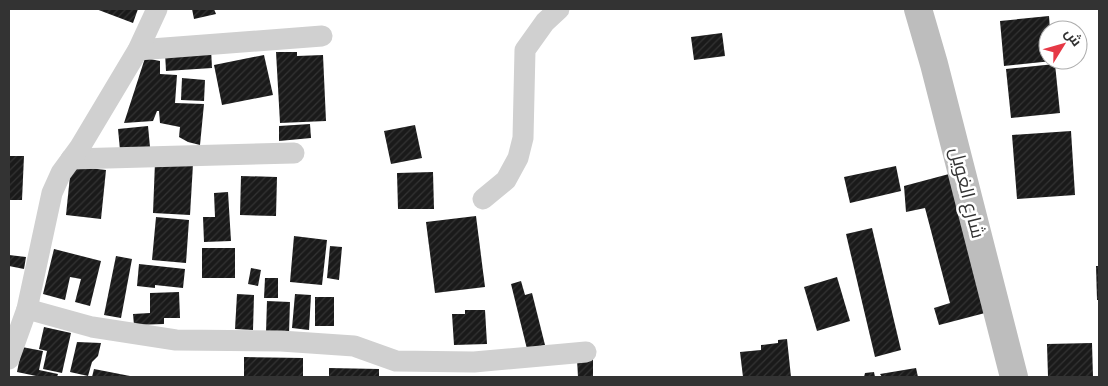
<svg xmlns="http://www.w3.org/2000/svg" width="1108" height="386" font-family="Karla,Cairo,sans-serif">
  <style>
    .building { fill: url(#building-hatch) }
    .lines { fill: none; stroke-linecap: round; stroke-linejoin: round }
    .street { stroke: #d0d0d0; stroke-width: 21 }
    .secondary { stroke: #bdbdbd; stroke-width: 28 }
    .labels { text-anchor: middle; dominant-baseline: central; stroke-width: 5; stroke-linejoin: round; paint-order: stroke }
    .street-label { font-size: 19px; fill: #333; stroke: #fff }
  </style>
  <defs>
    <pattern id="building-hatch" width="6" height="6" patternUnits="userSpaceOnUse" patternTransform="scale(1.25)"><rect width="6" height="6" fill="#1a1a1a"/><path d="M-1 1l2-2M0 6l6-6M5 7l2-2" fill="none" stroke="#333"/></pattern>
  </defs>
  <rect width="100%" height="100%" fill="#fff"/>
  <!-- building -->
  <g class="building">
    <path d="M 96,9 L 138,9 L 133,23 Z"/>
    <path d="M 192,9 L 214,9 L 216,14 L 194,19 Z"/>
    <path d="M 1049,16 L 1050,30 L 1048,30 L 1048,60 L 1052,61 L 1004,66 L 1000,21 Z"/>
    <path d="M 722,33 L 725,56 L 694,60 L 691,37 Z"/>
    <path d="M 211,49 L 212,68 L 166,71 L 165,53 Z"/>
    <path d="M 276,52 L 297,52 L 297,56 L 323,55 L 326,121 L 280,123 Z"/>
    <path d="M 264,55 L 273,95 L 222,105 L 214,65 Z"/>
    <path d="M 145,58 L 160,61 L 160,74 L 177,75 L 175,103 L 204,104 L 200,145 L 188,142 L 179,137 L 180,127 L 160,123 L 159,111 L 157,111 L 153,121 L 124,123 Z"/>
    <path d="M 1055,64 L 1060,113 L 1011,118 L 1006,69 Z"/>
    <path d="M 182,78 L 205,80 L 204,101 L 181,100 Z"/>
    <path d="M 310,124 L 311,138 L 279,141 L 279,126 Z"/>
    <path d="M 415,125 L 422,158 L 391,164 L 384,131 Z"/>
    <path d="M 148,126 L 150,147 L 120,150 L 118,129 Z"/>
    <path d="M 1071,131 L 1075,195 L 1017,199 L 1012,135 Z"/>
    <path d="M 9,156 L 24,156 L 22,200 L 9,200 Z"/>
    <path d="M 155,162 L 193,164 L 190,215 L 153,213 Z"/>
    <path d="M 71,166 L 106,170 L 101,219 L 66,215 Z"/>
    <path d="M 896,166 L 901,191 L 850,203 L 844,177 Z"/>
    <path d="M 433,172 L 434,209 L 398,209 L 397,173 Z"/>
    <path d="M 949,174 L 985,313 L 939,325 L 934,308 L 950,303 L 925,208 L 906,212 L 904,186 Z"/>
    <path d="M 241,176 L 277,177 L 276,216 L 240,215 Z"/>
    <path d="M 228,192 L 231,241 L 204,242 L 203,217 L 215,217 L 214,193 Z"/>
    <path d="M 476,216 L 485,287 L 435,293 L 426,222 Z"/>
    <path d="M 156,217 L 189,220 L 186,263 L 152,260 Z"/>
    <path d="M 872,228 L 901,350 L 875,357 L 846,234 Z"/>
    <path d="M 294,236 L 327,240 L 322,285 L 290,282 Z"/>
    <path d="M 330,246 L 342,247 L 339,280 L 327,278 Z"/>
    <rect x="202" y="248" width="33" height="30"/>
    <path d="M 54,249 L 101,261 L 90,306 L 75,302 L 81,279 L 70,277 L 65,300 L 43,294 Z"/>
    <path d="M 9,255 L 26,257 L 24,269 L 9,266 Z"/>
    <path d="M 116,256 L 132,259 L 121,318 L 104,315 Z"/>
    <path d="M 139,264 L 185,269 L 183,288 L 155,285 L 155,288 L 137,286 Z"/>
    <path d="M 1096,266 L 1099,266 L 1099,300 L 1097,300 Z"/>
    <path d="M 251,268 L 261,270 L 258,286 L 248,284 Z"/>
    <path d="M 837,277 L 850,321 L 817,331 L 804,287 Z"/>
    <path d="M 265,278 L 278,278 L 278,298 L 264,298 Z"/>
    <path d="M 521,281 L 525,295 L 532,293 L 545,345 L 527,349 L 511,284 Z"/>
    <path d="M 179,292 L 180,318 L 164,318 L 164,324 L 134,325 L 133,314 L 150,313 L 150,293 Z"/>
    <path d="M 237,294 L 254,295 L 253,330 L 235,329 Z"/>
    <path d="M 295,294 L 311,295 L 309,330 L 292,328 Z"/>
    <rect x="315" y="297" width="19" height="29"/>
    <path d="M 267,301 L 290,302 L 289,333 L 266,332 Z"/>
    <path d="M 465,310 L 485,310 L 487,344 L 454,345 L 452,314 L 465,314 Z"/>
    <path d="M 44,327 L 71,333 L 62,373 L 43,369 L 47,351 L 39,349 Z"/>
    <path d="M 787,339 L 791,377 L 743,377 L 740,352 L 761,350 L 761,345 L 778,343 L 778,340 Z"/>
    <path d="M 77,342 L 101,343 L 98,356 L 92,362 L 88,376 L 70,372 Z"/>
    <path d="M 1092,343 L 1093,377 L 1048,377 L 1047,344 Z"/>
    <path d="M 22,347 L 43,351 L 39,370 L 58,374 L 57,377 L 41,377 L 17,372 Z"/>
    <path d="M 244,357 L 303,358 L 303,377 L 244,377 Z"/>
    <path d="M 577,359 L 593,359 L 593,377 L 578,377 Z"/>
    <path d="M 329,368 L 379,369 L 379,377 L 329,377 Z"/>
    <path d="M 916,368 L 918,377 L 882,377 L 880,374 Z"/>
    <path d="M 94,369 L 130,376 L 130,377 L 92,377 Z"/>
    <path d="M 874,372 L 875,377 L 864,377 L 865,373 Z"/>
  </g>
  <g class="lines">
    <!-- street -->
    <g class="street">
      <path d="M 138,50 L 322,36"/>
      <path d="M 71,159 L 294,153"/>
      <path d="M 483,199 L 506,180 L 518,158 L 523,138 L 525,50 L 545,22 L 559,9"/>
      <path d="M 27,309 L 92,327 L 176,340 L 281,341 L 354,346 L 396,361 L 474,362 L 586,352"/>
      <path d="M 9,359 L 27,309 L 52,193 L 61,173 L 80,147 L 138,50 L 157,9"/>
    </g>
    <!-- secondary -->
    <path class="secondary" d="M 918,9 L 934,64 L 1014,377"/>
  </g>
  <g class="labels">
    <!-- street labels -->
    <g class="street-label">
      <text transform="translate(967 193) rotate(76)">شارع الغويل</text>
    </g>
  </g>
  <!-- border -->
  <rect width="1108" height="386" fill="none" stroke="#333333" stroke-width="20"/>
  <!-- north arrow -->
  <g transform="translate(1063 45) rotate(53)"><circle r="24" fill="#ffffff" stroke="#adadad"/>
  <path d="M0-4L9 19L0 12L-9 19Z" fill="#e63946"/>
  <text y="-8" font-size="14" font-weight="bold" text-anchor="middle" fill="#333333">ش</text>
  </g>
</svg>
